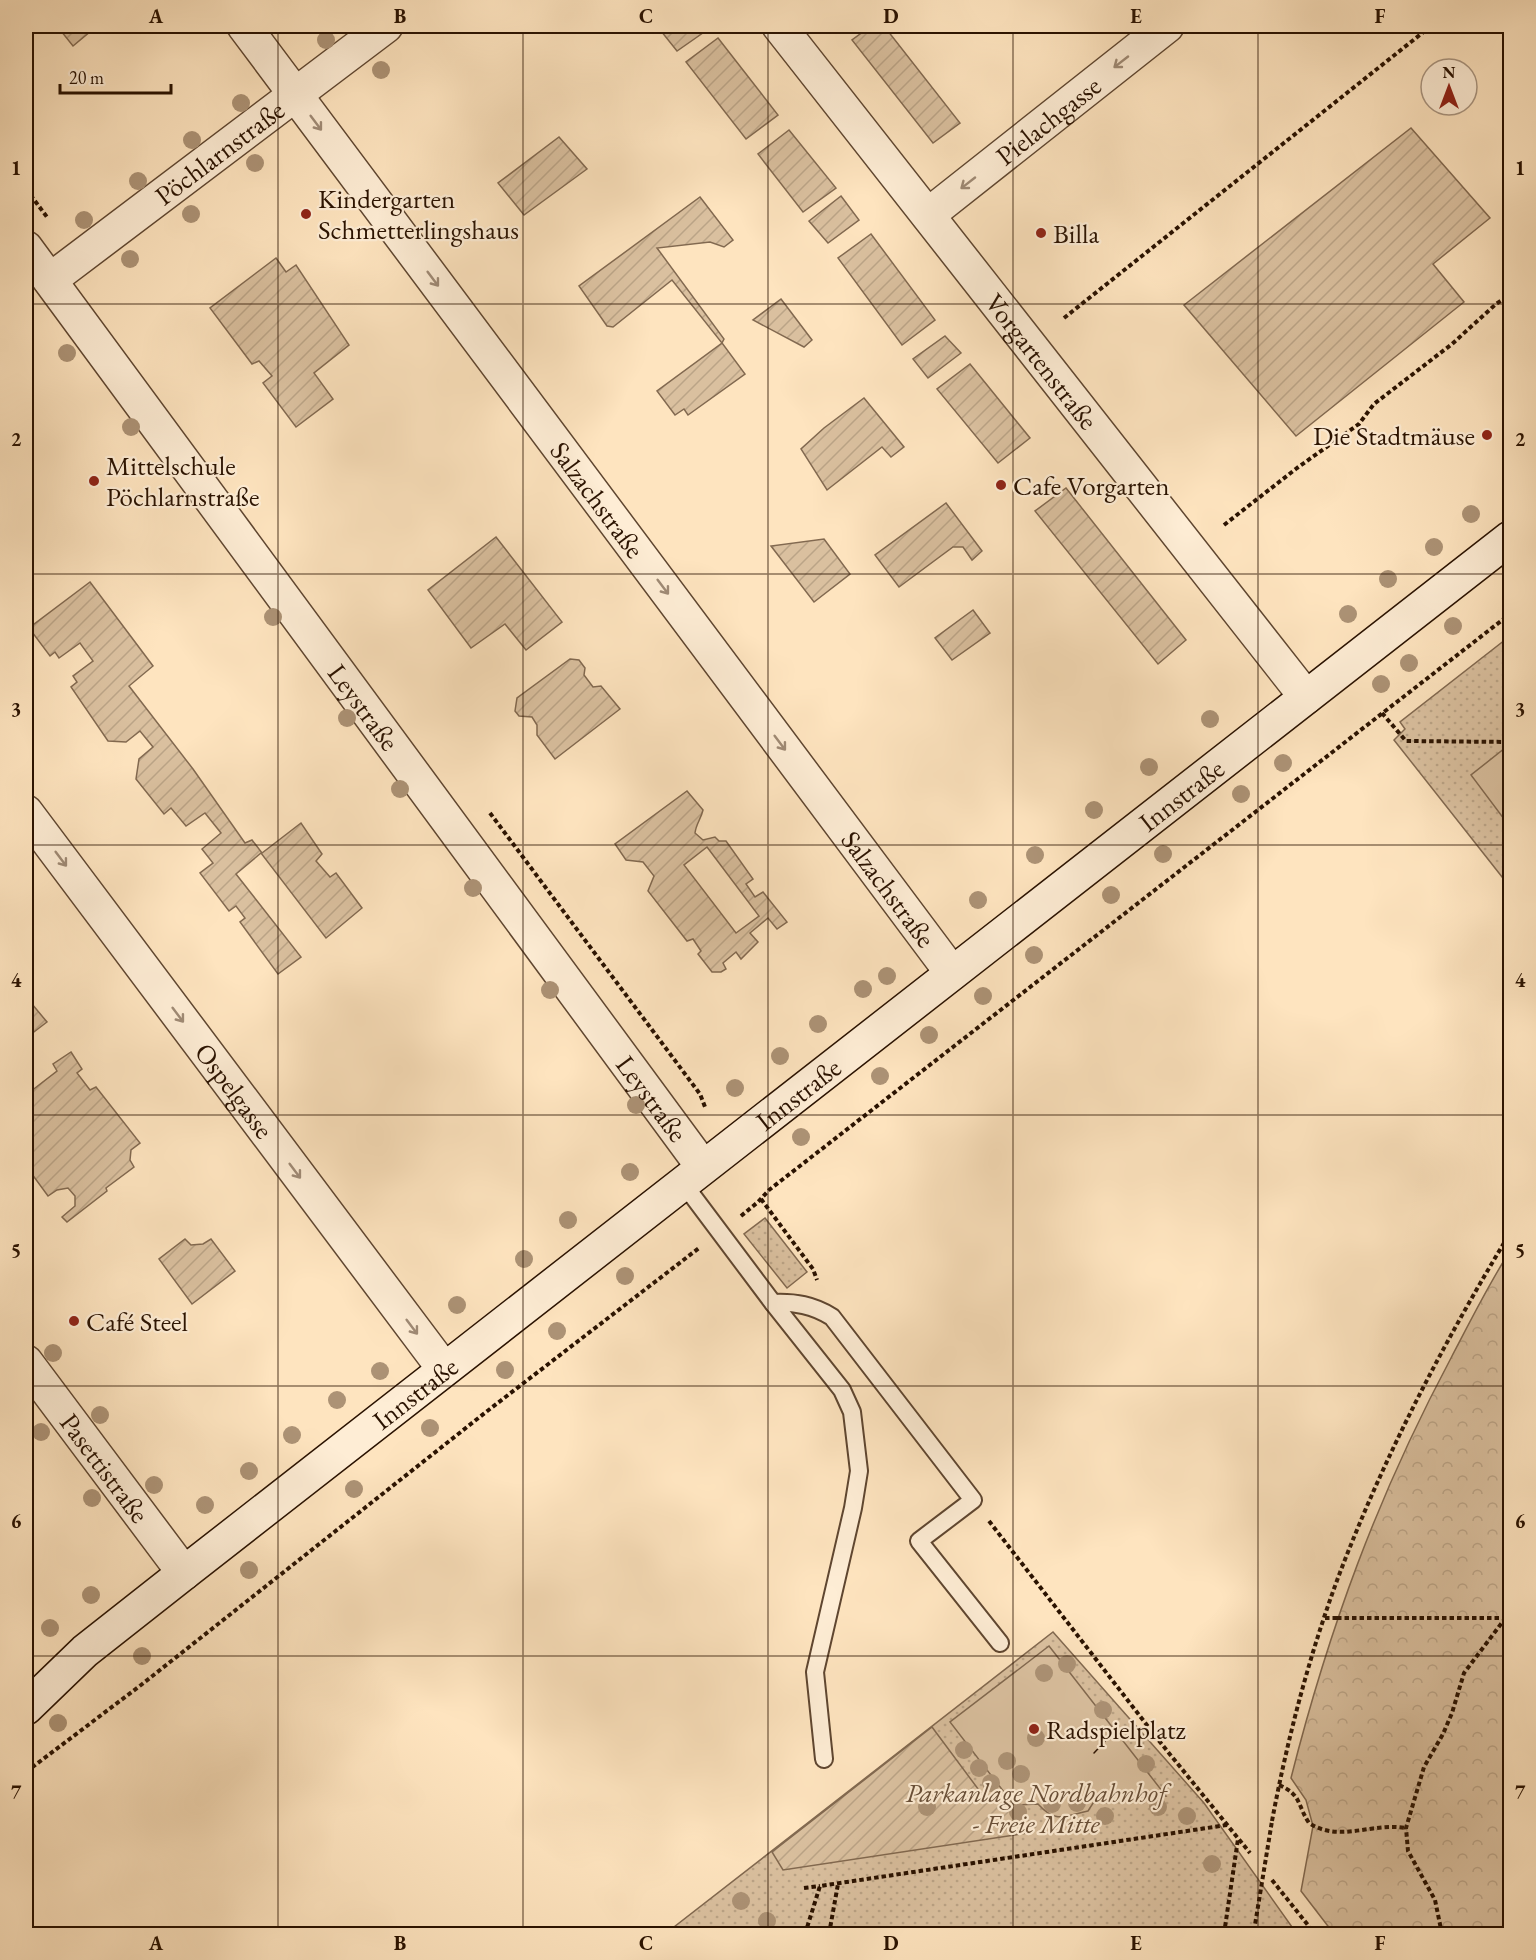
<svg xmlns="http://www.w3.org/2000/svg" width="1536" height="1960" font-family="'EB Garamond',serif">
  <style>
    .grass { fill: url(#grass-dots); stroke: #826950; stroke-width: 1.5 }
    .forest { fill: url(#forest-crowns); stroke: #826950; stroke-width: 1.5 }
    .garden { fill: url(#garden-furrows); stroke: #826950; stroke-width: 1.5; fill-rule: evenodd }
    .pitch { fill: #dac09f; stroke: #826950; stroke-width: 1.5 }
    .lines { fill: none; stroke-linecap: round; stroke-linejoin: round }
    .lane-casing { stroke: #5f4630; stroke-width: 20 }
    .street-casing { stroke: #5f4630; stroke-width: 36 }
    .secondary-casing { stroke: #2a1200; stroke-width: 36 }
    .path { stroke: #2a1200; stroke-width: 4; stroke-dasharray: 4.5 3; stroke-linecap: butt }
    .lane { stroke: #feedd5; stroke-width: 16 }
    .street { stroke: #feedd5; stroke-width: 33 }
    .secondary { stroke: #feedd5; stroke-width: 33 }
    .tram { stroke: #2a1200; stroke-width: 1.5 }
    .path-bridge { stroke: #2a1200; stroke-width: 4; stroke-dasharray: 4.5 3; stroke-linecap: butt }
    .tree { fill: #ac9275 }
    .oneway { stroke: #9f8a75 }
    .grid { fill: none; stroke: #2a1200; stroke-width: 1.5; stroke-opacity: 0.55 }
    .poi-dot { fill: #8f2418; stroke: #feedd5; stroke-width: 2 }
    .labels { text-anchor: middle; dominant-baseline: central; stroke-width: 4.5; stroke-linejoin: round; paint-order: stroke }
    .street-label { font-size: 27px; fill: #2a1200; stroke: #feedd5 }
    .poi-label { font-size: 27px; fill: #2a1200; stroke: #feedd5; text-anchor: start }
    .park-label { font-size: 27px; font-style: italic; fill: #684f38; stroke: #feedd5 }
    .neatline { fill: none; stroke: #2a1200; stroke-width: 2 }
    .grid-label { font-size: 20px; text-anchor: middle; font-weight: bold; fill: #2a1200 }
  </style>
  <defs>
    <pattern id="grass-dots" width="8" height="8" patternUnits="userSpaceOnUse" patternTransform="scale(1.5)"><rect width="8" height="8" fill="#dac09f"/><path d="M2 2h.1M6 6h.1" fill="none" stroke="#bba487" stroke-width="1.8" stroke-linecap="round"/></pattern>
    <pattern id="forest-crowns" width="20" height="18" patternUnits="userSpaceOnUse" patternTransform="scale(1.5)"><rect width="20" height="18" fill="#dac09f"/><path d="M2 6a3 3 0 1 1 6 0M12 15a3 3 0 1 1 6 0" fill="none" stroke="#bba487"/></pattern>
    <pattern id="garden-furrows" width="10" height="10" patternUnits="userSpaceOnUse" patternTransform="scale(1.5)"><rect width="10" height="10" fill="#dac09f"/><path d="M-1 1l2-2M0 10L10 0M9 11l2-2" fill="none" stroke="#bba487"/></pattern>
  </defs>
  <rect width="100%" height="100%" fill="#fee4bf"/>
  <filter id="stains"><feTurbulence type="fractalNoise" baseFrequency=".00333" numOctaves="4"/><feColorMatrix values="0 0 0 0 .2 0 0 0 0 .09 0 0 0 0 .02 0 0 0 .5 -.17"/></filter>
  <radialGradient id="worn" r=".72"><stop offset=".6" stop-color="#630" stop-opacity="0"/><stop offset="1" stop-color="#630" stop-opacity=".3"/></radialGradient>
  <!-- grass -->
  <g class="grass">
    <path d="M 1510,636 L 1510,887 L 1394,740 L 1405,729 L 1400,722 Z"/>
    <path d="M 765,1218 L 807,1272 L 787,1288 L 744,1234 Z"/>
    <path d="M 1053,1632 L 1204,1803 L 1297,1934 L 665,1934 Z"/>
  </g>
  <!-- forest -->
  <path class="forest" d="M 1510,1251 L 1510,1934 L 1334,1934 L 1301,1891 L 1313,1826 L 1306,1800 L 1291,1778 C 1329,1628 1378,1495 1451,1358 C 1470,1322 1488,1285 1510,1251 Z"/>
  <!-- garden -->
  <g class="garden">
    <path d="M 57,26 L 97,26 L 73,46 Z"/>
    <path d="M 657,26 L 708,26 L 710,28 L 677,51 Z"/>
    <path d="M 871,26 L 884,26 L 960,123 L 933,143 L 852,40 Z"/>
    <path d="M 718,38 L 778,115 L 746,139 L 686,62 Z"/>
    <path d="M 1411,128 L 1490,218 L 1433,264 L 1464,302 L 1296,436 L 1184,305 Z"/>
    <path d="M 789,130 L 836,188 L 803,212 L 758,154 Z"/>
    <path d="M 559,137 L 587,169 L 524,215 L 498,183 Z"/>
    <path d="M 841,196 L 859,220 L 828,243 L 809,221 Z"/>
    <path d="M 700,197 L 733,240 L 724,247 L 710,242 L 657,248 L 724,339 L 722,343 L 745,374 L 688,415 L 684,409 L 675,415 L 657,391 L 722,343 L 672,280 L 613,327 L 607,326 L 579,286 Z"/>
    <path d="M 871,234 L 935,320 L 902,345 L 838,258 Z"/>
    <path d="M 276,258 L 286,272 L 296,265 L 349,345 L 314,373 L 333,399 L 296,427 L 263,383 L 272,376 L 259,361 L 252,364 L 210,308 Z"/>
    <path d="M 781,299 L 812,340 L 804,347 L 753,320 Z"/>
    <path d="M 945,336 L 961,353 L 928,378 L 913,359 Z"/>
    <path d="M 970,364 L 1030,438 L 998,463 L 937,389 Z"/>
    <path d="M 864,398 L 904,447 L 891,457 L 882,447 L 827,490 L 801,449 L 824,428 Z"/>
    <path d="M 1066,488 L 1186,640 L 1158,664 L 1035,511 Z"/>
    <path d="M 946,503 L 982,551 L 972,560 L 963,547 L 953,547 L 899,587 L 875,555 Z"/>
    <path d="M 496,537 L 562,622 L 526,650 L 505,624 L 471,648 L 428,590 Z"/>
    <path d="M 824,539 L 850,574 L 814,602 L 771,546 Z"/>
    <path d="M 90,582 L 153,666 L 129,686 L 193,769 L 245,843 L 252,840 L 262,853 L 301,823 L 322,854 L 316,861 L 330,877 L 336,873 L 362,908 L 326,938 L 261,853 L 236,874 L 301,957 L 278,974 L 240,922 L 245,918 L 236,906 L 229,911 L 200,873 L 213,863 L 202,849 L 221,833 L 205,813 L 186,826 L 171,808 L 164,814 L 136,779 L 139,759 L 153,747 L 140,731 L 126,742 L 108,741 L 71,687 L 77,682 L 73,676 L 93,661 L 80,643 L 59,658 L 55,652 L 50,656 L 29,628 Z"/>
    <path d="M 973,610 L 990,633 L 952,660 L 935,638 Z"/>
    <path d="M 570,659 L 579,660 L 585,668 L 584,675 L 593,687 L 601,686 L 620,709 L 555,759 L 537,735 L 537,725 L 532,717 L 519,716 L 515,711 L 517,698 Z"/>
    <path d="M 687,791 L 703,810 C 701,819 696,824 695,833 L 703,840 L 715,837 L 719,841 L 726,841 L 753,879 L 746,884 L 755,897 L 763,892 L 787,922 L 777,929 L 768,918 L 750,933 L 758,942 L 741,959 L 736,952 L 723,963 L 726,969 L 721,972 L 712,972 L 698,954 L 701,951 L 693,939 L 687,941 L 648,891 L 654,876 L 643,862 L 626,860 L 615,844 ZM 707,847 L 759,916 L 736,933 L 684,865 Z"/>
    <path d="M 32,1004 L 47,1022 L 26,1038 L 26,1008 Z"/>
    <path d="M 71,1052 L 82,1069 L 77,1073 L 90,1090 L 96,1087 L 140,1143 L 131,1150 L 130,1160 L 134,1167 L 106,1188 L 107,1191 L 67,1222 L 62,1217 L 75,1206 L 75,1196 L 68,1188 L 57,1190 L 48,1196 L 26,1166 L 26,1095 L 57,1071 L 53,1064 Z"/>
    <path d="M 185,1239 L 191,1245 L 203,1244 L 211,1239 L 235,1271 L 192,1304 L 159,1259 Z"/>
    <path d="M 932,1727 L 987,1801 L 997,1794 L 1028,1833 L 783,1870 L 772,1852 Z"/>
  </g>
  <!-- pitch -->
  <g class="pitch">
    <path d="M 1510,744 L 1510,827 L 1471,775 Z"/>
    <path d="M 1049,1646 L 1166,1796 L 1095,1800 L 1088,1811 C 1064,1816 1056,1824 1038,1804 L 1014,1805 L 950,1722 Z"/>
  </g>
  <g class="lines">
    <!-- lane casing -->
    <g class="lane-casing">
      <g id="lane">
        <path d="M 683,1183 L 773,1303 L 842,1390 L 852,1412 L 859,1471 L 853,1508 L 815,1672 L 824,1759"/>
        <path d="M 773,1303 C 795,1302 813,1305 832,1317 L 973,1500 L 919,1541 L 1000,1643"/>
      </g>
    </g>
    <!-- street casing -->
    <g class="street-casing">
      <g id="street">
        <path id="s1" d="M 244,26 L 952,973"/>
        <path id="s2" d="M 779,26 L 1306,697"/>
        <path id="s3" d="M 928,215 L 1167,26"/>
        <path id="s4" d="M 26,248 L 703,1167"/>
        <path id="s5" d="M 50,280 L 386,26"/>
        <path id="s6" d="M 26,812 L 444,1369"/>
        <path id="s7" d="M 26,1362 L 184,1573"/>
      </g>
    </g>
    <!-- secondary casing -->
    <g class="secondary-casing">
      <g id="secondary">
        <path id="s8" d="M 26,1708 L 85,1651 L 184,1573 L 1510,538"/>
      </g>
    </g>
    <!-- path -->
    <g class="path">
      <path d="M 26,189 L 47,217"/>
      <path d="M 1064,318 L 1431,26"/>
      <path d="M 1224,525 L 1297,468 L 1359,424 L 1374,404 L 1452,344 L 1496,304 L 1510,295"/>
      <path d="M 1382,713 L 1406,741 L 1510,742"/>
      <path d="M 490,813 L 700,1094 L 705,1107"/>
      <path d="M 761,1199 L 813,1269 L 817,1280"/>
      <path d="M 741,1216 L 758,1202 L 769,1190 L 1510,614"/>
      <path d="M 989,1521 L 1160,1742 L 1250,1853"/>
      <path d="M 1325,1618 L 1337,1618"/>
      <path d="M 26,1772 L 141,1685 L 486,1412 L 699,1248"/>
      <path d="M 1279,1785 C 1302,1795 1297,1805 1309,1823 C 1339,1843 1373,1822 1406,1828"/>
      <path d="M 1272,1821 C 1289,1730 1315,1633 1350,1547 C 1394,1437 1449,1334 1510,1233"/>
      <path d="M 1272,1880 L 1315,1934"/>
      <path d="M 804,1888 L 820,1886"/>
      <path d="M 805,1934 L 820,1886 L 1227,1825"/>
      <path d="M 829,1934 L 838,1884"/>
      <path d="M 1224,1934 L 1238,1839"/>
      <path d="M 1254,1934 L 1254,1931"/>
      <path d="M 1442,1934 L 1435,1900 L 1408,1851 L 1406,1828 L 1424,1767 L 1443,1734 L 1452,1713 L 1464,1673 L 1510,1612"/>
    </g>
    <!-- lane -->
    <use href="#lane" class="lane"/>
    <!-- street -->
    <use href="#street" class="street"/>
    <!-- secondary -->
    <use href="#secondary" class="secondary"/>
    <!-- tram -->
    <path class="tram" d="M 1094,1753 L 1109,1737"/>
    <!-- path-bridge -->
    <g class="path-bridge">
      <path d="M 1337,1618 L 1510,1618"/>
      <path d="M 1254,1931 L 1272,1821"/>
    </g>
  </g>
  <!-- trees -->
  <g class="tree">
    <circle cx="326" cy="40" r="9"/>
    <circle cx="381" cy="70" r="9"/>
    <circle cx="241" cy="103" r="9"/>
    <circle cx="192" cy="140" r="9"/>
    <circle cx="255" cy="163" r="9"/>
    <circle cx="138" cy="181" r="9"/>
    <circle cx="191" cy="214" r="9"/>
    <circle cx="84" cy="220" r="9"/>
    <circle cx="130" cy="259" r="9"/>
    <circle cx="67" cy="353" r="9"/>
    <circle cx="131" cy="427" r="9"/>
    <circle cx="1471" cy="514" r="9"/>
    <circle cx="1434" cy="547" r="9"/>
    <circle cx="1388" cy="579" r="9"/>
    <circle cx="1348" cy="614" r="9"/>
    <circle cx="273" cy="617" r="9"/>
    <circle cx="1453" cy="626" r="9"/>
    <circle cx="1409" cy="663" r="9"/>
    <circle cx="1381" cy="684" r="9"/>
    <circle cx="347" cy="718" r="9"/>
    <circle cx="1210" cy="719" r="9"/>
    <circle cx="1283" cy="763" r="9"/>
    <circle cx="1149" cy="767" r="9"/>
    <circle cx="400" cy="789" r="9"/>
    <circle cx="1241" cy="794" r="9"/>
    <circle cx="1094" cy="810" r="9"/>
    <circle cx="1163" cy="854" r="9"/>
    <circle cx="1035" cy="855" r="9"/>
    <circle cx="473" cy="888" r="9"/>
    <circle cx="1111" cy="895" r="9"/>
    <circle cx="978" cy="900" r="9"/>
    <circle cx="1034" cy="955" r="9"/>
    <circle cx="887" cy="976" r="9"/>
    <circle cx="863" cy="989" r="9"/>
    <circle cx="550" cy="990" r="9"/>
    <circle cx="983" cy="996" r="9"/>
    <circle cx="818" cy="1024" r="9"/>
    <circle cx="929" cy="1035" r="9"/>
    <circle cx="780" cy="1056" r="9"/>
    <circle cx="880" cy="1076" r="9"/>
    <circle cx="735" cy="1088" r="9"/>
    <circle cx="636" cy="1105" r="9"/>
    <circle cx="801" cy="1137" r="9"/>
    <circle cx="630" cy="1172" r="9"/>
    <circle cx="568" cy="1220" r="9"/>
    <circle cx="524" cy="1259" r="9"/>
    <circle cx="625" cy="1276" r="9"/>
    <circle cx="457" cy="1305" r="9"/>
    <circle cx="557" cy="1331" r="9"/>
    <circle cx="53" cy="1353" r="9"/>
    <circle cx="505" cy="1370" r="9"/>
    <circle cx="380" cy="1371" r="9"/>
    <circle cx="337" cy="1400" r="9"/>
    <circle cx="100" cy="1415" r="9"/>
    <circle cx="430" cy="1428" r="9"/>
    <circle cx="41" cy="1432" r="9"/>
    <circle cx="292" cy="1435" r="9"/>
    <circle cx="249" cy="1471" r="9"/>
    <circle cx="154" cy="1485" r="9"/>
    <circle cx="354" cy="1489" r="9"/>
    <circle cx="92" cy="1498" r="9"/>
    <circle cx="205" cy="1505" r="9"/>
    <circle cx="249" cy="1570" r="9"/>
    <circle cx="91" cy="1595" r="9"/>
    <circle cx="50" cy="1628" r="9"/>
    <circle cx="142" cy="1656" r="9"/>
    <circle cx="1067" cy="1664" r="9"/>
    <circle cx="1044" cy="1673" r="9"/>
    <circle cx="1103" cy="1710" r="9"/>
    <circle cx="58" cy="1723" r="9"/>
    <circle cx="1036" cy="1738" r="9"/>
    <circle cx="964" cy="1750" r="9"/>
    <circle cx="1007" cy="1761" r="9"/>
    <circle cx="1146" cy="1764" r="9"/>
    <circle cx="979" cy="1768" r="9"/>
    <circle cx="1021" cy="1774" r="9"/>
    <circle cx="991" cy="1783" r="9"/>
    <circle cx="1077" cy="1803" r="9"/>
    <circle cx="1052" cy="1804" r="9"/>
    <circle cx="927" cy="1807" r="9"/>
    <circle cx="1158" cy="1807" r="9"/>
    <circle cx="1018" cy="1812" r="9"/>
    <circle cx="1105" cy="1816" r="9"/>
    <circle cx="1187" cy="1816" r="9"/>
    <circle cx="1212" cy="1864" r="9"/>
    <circle cx="741" cy="1901" r="9"/>
    <circle cx="767" cy="1921" r="9"/>
  </g>
  <!-- one-way arrows -->
  <defs><path id="oneway-shaft" d="M-6 0H5M1.5-3L5.5 0L1.5 3" fill="none" stroke-width="1.6" stroke-linecap="round" stroke-linejoin="round" transform="scale(1.5)"/></defs>
  <g class="oneway">
    <use href="#oneway-shaft" transform="translate(1121 62) rotate(142)"/>
    <use href="#oneway-shaft" transform="translate(316 123) rotate(53)"/>
    <use href="#oneway-shaft" transform="translate(968 183) rotate(142)"/>
    <use href="#oneway-shaft" transform="translate(433 279) rotate(53)"/>
    <use href="#oneway-shaft" transform="translate(663 587) rotate(53)"/>
    <use href="#oneway-shaft" transform="translate(780 743) rotate(53)"/>
    <use href="#oneway-shaft" transform="translate(61 859) rotate(53)"/>
    <use href="#oneway-shaft" transform="translate(178 1015) rotate(53)"/>
    <use href="#oneway-shaft" transform="translate(295 1171) rotate(53)"/>
    <use href="#oneway-shaft" transform="translate(412 1327) rotate(53)"/>
  </g>
  <!-- grid -->
  <path class="grid" d="M 278,26 L 278,1934M 523,26 L 523,1934M 768,26 L 768,1934M 1013,26 L 1013,1934M 1258,26 L 1258,1934M 26,304 L 1510,304M 26,574 L 1510,574M 26,845 L 1510,845M 26,1115 L 1510,1115M 26,1386 L 1510,1386M 26,1656 L 1510,1656"/>
  <!-- markers -->
  <g class="poi-dot">
    <circle cx="306" cy="214" r="6"/>
    <circle cx="1041" cy="233" r="6"/>
    <circle cx="1487" cy="435" r="6"/>
    <circle cx="94" cy="481" r="6"/>
    <circle cx="1001" cy="485" r="6"/>
    <circle cx="74" cy="1321" r="6"/>
    <circle cx="1034" cy="1729" r="6"/>
  </g>
  <g class="labels">
    <!-- street labels -->
    <g class="street-label">
      <text stroke="none"><textPath href="#s3" startOffset="153">Pielachgasse</textPath></text>
      <text stroke="none"><textPath href="#s5" startOffset="212">Pöchlarnstraße</textPath></text>
      <text stroke="none"><textPath href="#s2" startOffset="426">Vorgartenstraße</textPath></text>
      <text stroke="none"><textPath href="#s1" startOffset="591">Salzachstraße</textPath></text>
      <text stroke="none"><textPath href="#s4" startOffset="570">Leystraße</textPath></text>
      <text stroke="none"><textPath href="#s8" startOffset="1473">Innstraße</textPath></text>
      <text stroke="none"><textPath href="#s1" startOffset="1077">Salzachstraße</textPath></text>
      <text stroke="none"><textPath href="#s6" startOffset="348">Ospelgasse</textPath></text>
      <text stroke="none"><textPath href="#s8" startOffset="987">Innstraße</textPath></text>
      <text stroke="none"><textPath href="#s4" startOffset="1056">Leystraße</textPath></text>
      <text stroke="none"><textPath href="#s8" startOffset="501">Innstraße</textPath></text>
      <text stroke="none"><textPath href="#s7" startOffset="132">Pasettistraße</textPath></text>
    </g>
    <!-- poi labels -->
    <g class="poi-label">
      <text x="318" y="198">Kindergarten<tspan x="318" dy="31">Schmetterlingshaus</tspan></text>
      <text x="1053" y="233">Billa</text>
      <text x="1475" y="435" text-anchor="end">Die Stadtmäuse</text>
      <text x="106" y="465">Mittelschule<tspan x="106" dy="31">Pöchlarnstraße</tspan></text>
      <text x="1013" y="485">Cafe Vorgarten</text>
      <text x="86" y="1321">Café Steel</text>
      <text x="1046" y="1729">Radspielplatz</text>
    </g>
    <!-- park labels -->
    <g class="park-label">
      <text x="1036" y="1792">Parkanlage Nordbahnhof<tspan x="1036" dy="31">- Freie Mitte</tspan></text>
    </g>
  </g>
  <!-- margin -->
  <rect width="1536" height="1960" fill="none" stroke="#fee4bf" stroke-width="66"/>
  <!-- north arrow -->
  <g transform="translate(1449 87)"><circle r="28" fill="#feedd5" stroke="#a99580" stroke-width="1.5"/>
  <path d="M0-4.5L10 22L0 15L-10 22Z" fill="#8f2418"/>
  <text y="-9" font-size="16" font-weight="bold" text-anchor="middle" fill="#2a1200">N</text>
  </g>
  <!-- scale -->
  <path d="M60 84v9h111v-9" fill="none" stroke="#2a1200" stroke-width="3"/>
  <text x="69" y="84" font-size="18" fill="#2a1200" stroke="#feedd5" stroke-width="4.5" paint-order="stroke">20 m</text>
  <rect x="33" y="33" width="1470" height="1894" class="neatline"/>
  <g class="grid-label">
    <text x="156" y="23">A</text>
    <text x="400" y="23">B</text>
    <text x="646" y="23">C</text>
    <text x="891" y="23">D</text>
    <text x="1136" y="23">E</text>
    <text x="1380" y="23">F</text>
    <text x="16" y="175">1</text>
    <text x="1520" y="175">1</text>
    <text x="16" y="446">2</text>
    <text x="1520" y="446">2</text>
    <text x="16" y="716">3</text>
    <text x="1520" y="716">3</text>
    <text x="16" y="987">4</text>
    <text x="1520" y="987">4</text>
    <text x="16" y="1257">5</text>
    <text x="1520" y="1257">5</text>
    <text x="16" y="1528">6</text>
    <text x="1520" y="1528">6</text>
    <text x="16" y="1799">7</text>
    <text x="1520" y="1799">7</text>
    <text x="156" y="1950">A</text>
    <text x="400" y="1950">B</text>
    <text x="646" y="1950">C</text>
    <text x="891" y="1950">D</text>
    <text x="1136" y="1950">E</text>
    <text x="1380" y="1950">F</text>
  </g>
  <rect width="100%" height="100%" filter="url(#stains)"/>
  <rect width="100%" height="100%" fill="url(#worn)"/>
</svg>
